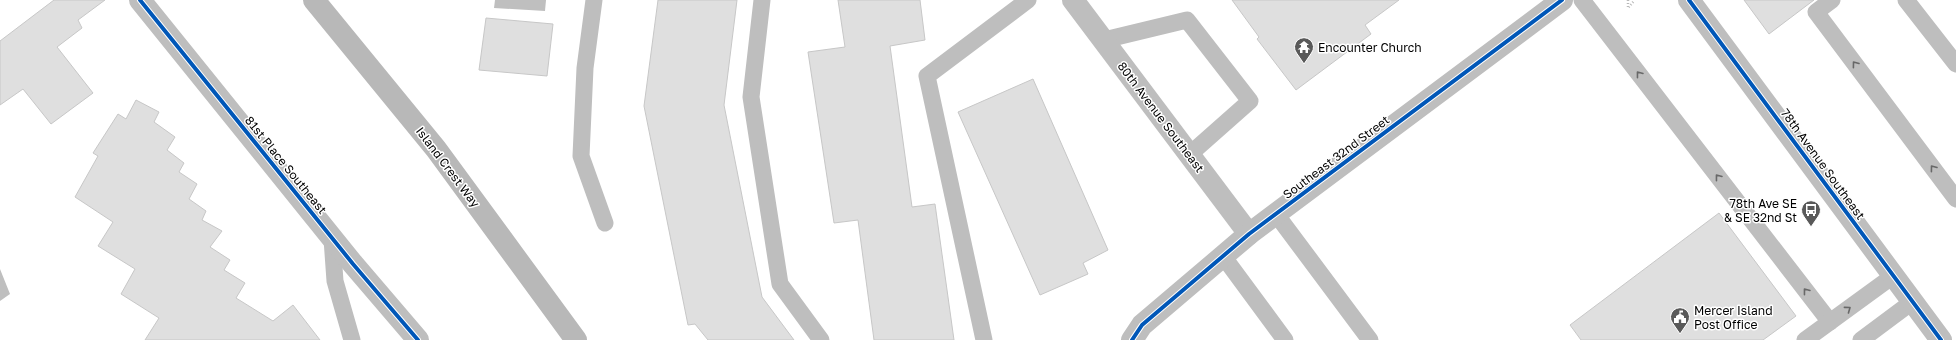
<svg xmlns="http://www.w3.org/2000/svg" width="1956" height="340" font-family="'Golos Text',sans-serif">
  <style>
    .water { fill: #bfbfbf }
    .building { fill: #dfdfdf; stroke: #c7c7c7 }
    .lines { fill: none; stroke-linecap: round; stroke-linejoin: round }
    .path { stroke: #b9b9b9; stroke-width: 2.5; stroke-dasharray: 1 2; stroke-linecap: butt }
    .service { stroke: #bebebe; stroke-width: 17 }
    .minor { stroke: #bebebe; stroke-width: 22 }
    .tertiary { stroke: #bebebe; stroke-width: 22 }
    .secondary { stroke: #b8b8b8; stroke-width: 22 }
    .cycleway-casing { stroke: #fff; stroke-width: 6 }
    .cycleway { stroke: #0057b8; stroke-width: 4 }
    .oneway { stroke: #686868 }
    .labels { text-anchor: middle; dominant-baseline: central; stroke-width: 3; stroke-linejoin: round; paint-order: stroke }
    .poi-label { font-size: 12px; fill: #000; stroke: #fff; text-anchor: start }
    .street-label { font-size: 12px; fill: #000; stroke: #fff }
  </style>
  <rect width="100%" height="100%" fill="#fff"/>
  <!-- water -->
  <g class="water">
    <path d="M 495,0 L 546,0 L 545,11 L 494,8 Z"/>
    <path d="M 0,269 L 10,294 L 0,301 Z"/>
  </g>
  <!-- building -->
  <g class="building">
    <path d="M 54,0 L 105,0 L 78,20 L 82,28 L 57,47 L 93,93 L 51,124 L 23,89 L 0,105 L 0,41 Z"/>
    <path d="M 658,0 L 737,0 L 724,105 L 762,297 L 794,340 L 708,340 L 695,324 L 688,325 L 644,106 Z"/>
    <path d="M 838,0 L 920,0 L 925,40 L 890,46 L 912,207 L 935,204 L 954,340 L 874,340 L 858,220 L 834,223 L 808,52 L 845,47 Z"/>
    <path d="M 1232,0 L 1399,0 L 1365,25 L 1371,34 L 1296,90 L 1257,39 L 1259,37 Z"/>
    <path d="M 1744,0 L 1814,0 L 1769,34 Z"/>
    <path d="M 486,18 L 553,24 L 547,76 L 479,70 Z"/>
    <path d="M 1033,79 L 1108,250 L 1083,263 L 1088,274 L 1040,295 L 958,112 Z"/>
    <path d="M 136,100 L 159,112 L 154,122 L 175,137 L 167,150 L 184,163 L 179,172 L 197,184 L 189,199 L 206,211 L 202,220 L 222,231 L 210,247 L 230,260 L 224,270 L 245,283 L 236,298 L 273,321 L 293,305 L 320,340 L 145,340 L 159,318 L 121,294 L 135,269 L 98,246 L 113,222 L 75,197 L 98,156 L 93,153 L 118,114 L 126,119 Z"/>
    <path d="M 1719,213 L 1796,316 L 1763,340 L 1581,340 L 1570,325 Z"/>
  </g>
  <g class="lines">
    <!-- path -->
    <path class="path" d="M 1628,0 L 1628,8 L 1634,1"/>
    <!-- service -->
    <g class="service">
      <path d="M 594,0 L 585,68 L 581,156 L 605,223"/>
      <path d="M 762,0 L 751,97 L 780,284 L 821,340"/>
      <path d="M 1582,0 L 1830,322"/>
      <path d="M 1832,0 L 1816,12 L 1956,199"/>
      <path d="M 1906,0 L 1956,64"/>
      <path d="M 1104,40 L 1187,20 L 1250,101 L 1189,155"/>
      <path d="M 1276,214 L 1370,340"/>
      <path d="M 332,239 L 335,281 L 352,340"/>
      <path d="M 1223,256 L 1285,340"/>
      <path d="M 984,340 L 927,76 L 1028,0"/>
      <path d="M 1805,340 L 1893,276"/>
      <path d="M 1861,340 L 1912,302"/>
    </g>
    <!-- minor -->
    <g class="minor">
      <path d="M 140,0 L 353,264 L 418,340"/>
      <path d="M 1073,0 L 1249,234"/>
    </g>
    <!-- tertiary -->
    <g class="tertiary">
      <path d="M 1689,0 L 1941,340"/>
      <path d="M 1132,340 L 1142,325 L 1249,234 L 1562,0"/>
    </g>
    <!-- secondary -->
    <path class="secondary" d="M 314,0 L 436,149 L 576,340"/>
    <!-- cycleway casing -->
    <g class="cycleway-casing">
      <g id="cycleway">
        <path d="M 140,0 L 353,264 L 418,340"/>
        <path d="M 1689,0 L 1941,340"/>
        <path d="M 1132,340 L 1142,325 L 1249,234 L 1562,0"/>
      </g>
    </g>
    <!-- cycleway -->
    <use href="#cycleway" class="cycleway"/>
  </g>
  <!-- one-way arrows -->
  <defs><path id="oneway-chevron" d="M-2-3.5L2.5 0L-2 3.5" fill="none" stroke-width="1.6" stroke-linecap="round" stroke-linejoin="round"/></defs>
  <g class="oneway">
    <use href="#oneway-chevron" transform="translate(1855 64) rotate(-127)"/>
    <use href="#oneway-chevron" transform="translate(1639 74) rotate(-128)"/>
    <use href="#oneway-chevron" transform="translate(1933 168) rotate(-127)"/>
    <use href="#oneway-chevron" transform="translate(1718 177) rotate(-128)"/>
    <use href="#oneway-chevron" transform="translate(1806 291) rotate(-128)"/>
    <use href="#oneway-chevron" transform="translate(1848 309) rotate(-36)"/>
  </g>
  <!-- icons -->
  <defs>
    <g id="temple-pin" transform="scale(1)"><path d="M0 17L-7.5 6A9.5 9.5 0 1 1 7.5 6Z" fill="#595959" stroke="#fff"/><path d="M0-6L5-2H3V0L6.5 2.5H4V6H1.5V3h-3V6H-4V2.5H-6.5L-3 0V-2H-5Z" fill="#fff"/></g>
    <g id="bus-pin" transform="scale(1)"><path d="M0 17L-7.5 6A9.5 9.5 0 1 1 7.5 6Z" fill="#595959" stroke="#fff"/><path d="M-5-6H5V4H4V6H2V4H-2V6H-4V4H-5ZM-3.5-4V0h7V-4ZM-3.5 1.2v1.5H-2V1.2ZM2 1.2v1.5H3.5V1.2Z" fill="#fff"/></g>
    <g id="civic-pin" transform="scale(1)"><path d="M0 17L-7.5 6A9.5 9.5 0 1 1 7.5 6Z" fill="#595959" stroke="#fff"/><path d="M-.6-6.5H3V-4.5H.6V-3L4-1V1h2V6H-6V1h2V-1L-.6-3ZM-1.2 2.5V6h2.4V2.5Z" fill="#fff"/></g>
  </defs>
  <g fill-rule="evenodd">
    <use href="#temple-pin" x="1304" y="47"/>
    <use href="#bus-pin" x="1811" y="210"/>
    <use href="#civic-pin" x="1680" y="317"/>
  </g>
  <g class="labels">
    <!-- poi labels -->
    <g class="poi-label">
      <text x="1318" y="47">Encounter Church</text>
      <text x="1797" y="203" text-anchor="end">78th Ave SE<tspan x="1797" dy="14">&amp; SE 32nd St</tspan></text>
      <text x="1694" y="310">Mercer Island<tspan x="1694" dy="14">Post Office</tspan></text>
    </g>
    <!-- street labels -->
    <g class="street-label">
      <text transform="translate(1161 117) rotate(53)">80th Avenue Southeast</text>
      <text transform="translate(1336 157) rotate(-37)">Southeast 32nd Street</text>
      <text transform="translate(1823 164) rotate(54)">78th Avenue Southeast</text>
      <text transform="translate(286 165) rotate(51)">81st Place Southeast</text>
      <text transform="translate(448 167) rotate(53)">Island Crest Way</text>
    </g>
  </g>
</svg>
